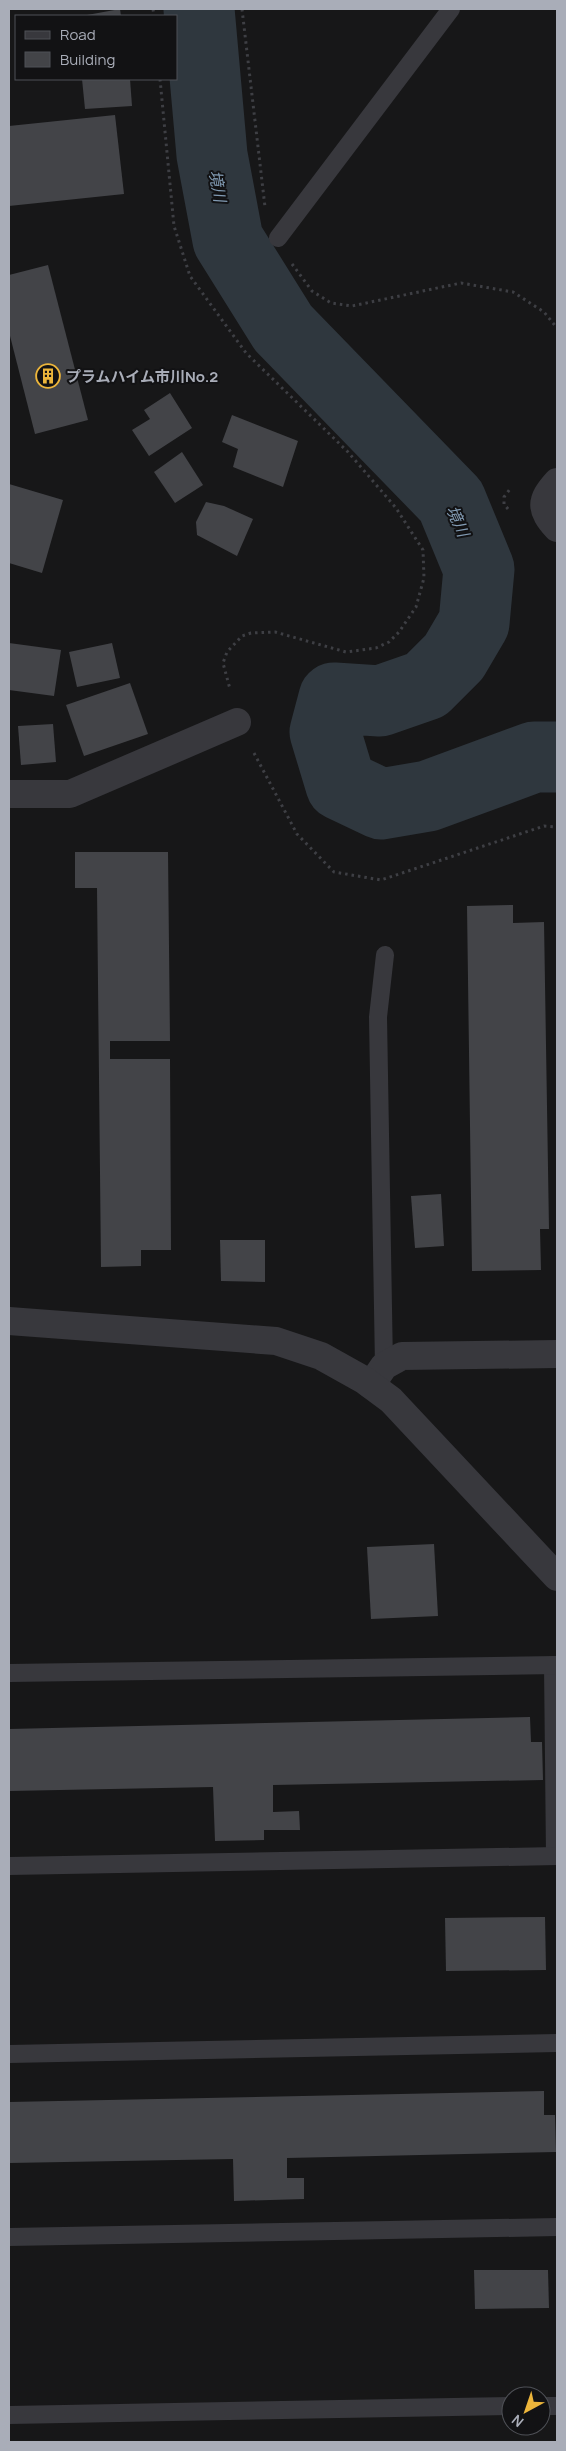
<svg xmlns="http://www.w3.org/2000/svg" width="566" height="2451" font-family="Manrope,'Noto Sans JP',sans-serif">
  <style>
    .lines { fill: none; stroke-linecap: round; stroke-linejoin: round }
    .river { stroke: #2f373e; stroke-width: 71 }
    .building { fill: #434448 }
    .path { stroke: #3e3f44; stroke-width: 3; stroke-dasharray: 2.5 4; stroke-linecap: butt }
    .service { stroke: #38383d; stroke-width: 18 }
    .minor { stroke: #38383d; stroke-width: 28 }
    .tertiary { stroke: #38383d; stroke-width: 28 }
    .labels { text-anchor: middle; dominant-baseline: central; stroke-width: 4; stroke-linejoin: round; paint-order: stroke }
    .poi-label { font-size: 15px; font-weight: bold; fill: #a9adb8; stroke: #121214; text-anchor: start }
    .water-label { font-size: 16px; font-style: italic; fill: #819ab2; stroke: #121214 }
  </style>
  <rect width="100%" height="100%" fill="#171718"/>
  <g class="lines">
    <!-- river -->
    <path class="river" d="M 199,9 L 212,155 L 228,240 L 283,328 L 451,501 L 479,569 L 474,623 L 454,657 L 426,685 L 380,701 L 334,698 L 325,732 L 341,785 L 381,804 L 428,796 L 534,757 L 557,757"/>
  </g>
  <!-- building -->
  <g class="building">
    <path d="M 120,9 L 121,16 L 87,16 L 87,15 Z"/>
    <path d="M 82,79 L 130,79 L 132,106 L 85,109 Z"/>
    <path d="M 115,115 L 124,194 L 9,206 L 9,126 Z"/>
    <path d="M 48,265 L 88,420 L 35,434 L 9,332 L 9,275 Z"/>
    <path d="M 170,393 L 192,428 L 149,456 L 132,430 L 150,419 L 144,410 Z"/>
    <path d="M 232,415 L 298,441 L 283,487 L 233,467 L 238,449 L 222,442 Z"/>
    <path d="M 182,452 L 203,485 L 175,503 L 154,472 Z"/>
    <path d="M 9,484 L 63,500 L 42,573 L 9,563 Z"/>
    <path d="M 206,502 L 224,506 L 253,519 L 237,556 L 197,535 L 196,522 Z"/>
    <path d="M 9,643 L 61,650 L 54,696 L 9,690 Z"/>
    <path d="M 112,643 L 120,678 L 77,687 L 69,652 Z"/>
    <path d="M 130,683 L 148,734 L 84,756 L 66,705 Z"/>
    <path d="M 53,724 L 56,762 L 21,765 L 18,726 Z"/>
    <path d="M 75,852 L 168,852 L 170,1041 L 110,1041 L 110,1059 L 170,1059 L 171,1250 L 141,1250 L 141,1266 L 101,1267 L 97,888 L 75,888 Z"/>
    <path d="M 513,905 L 513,923 L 544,922 L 549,1229 L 540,1229 L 541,1270 L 472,1271 L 467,906 Z"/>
    <path d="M 441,1194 L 444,1246 L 415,1248 L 411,1196 Z"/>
    <path d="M 220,1240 L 265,1240 L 265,1282 L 221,1281 Z"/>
    <path d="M 434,1544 L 438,1616 L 371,1619 L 367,1547 Z"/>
    <path d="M 530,1717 L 531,1742 L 542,1742 L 543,1780 L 273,1785 L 273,1812 L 299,1811 L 300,1830 L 264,1830 L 264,1840 L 215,1841 L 213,1787 L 9,1791 L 9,1729 Z"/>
    <path d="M 545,1917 L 546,1970 L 446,1971 L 445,1918 Z"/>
    <path d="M 544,2091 L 544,2115 L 555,2115 L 556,2152 L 287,2158 L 287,2178 L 304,2178 L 304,2199 L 234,2201 L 233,2159 L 9,2163 L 9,2102 Z"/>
    <path d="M 474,2270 L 548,2270 L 549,2308 L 475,2309 Z"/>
  </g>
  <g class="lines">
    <!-- path -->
    <g class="path">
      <path d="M 153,9 L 154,16"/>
      <path d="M 242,9 L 265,207"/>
      <path d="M 160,79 L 174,226 L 190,276 L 246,353 L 348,452 L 396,508 L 423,550 L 424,578 L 416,607 L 399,632 L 389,642 L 376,648 L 346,652 L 275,632 L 251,633 L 242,636 L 227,652 L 223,663 L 230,689"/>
      <path d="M 292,264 L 312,291 L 331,303 L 352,306 L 461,283 L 513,292 L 544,312 L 557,328"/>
      <path d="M 508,509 L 504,504 L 504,497 L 510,489"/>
      <path d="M 254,753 L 297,834 L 334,872 L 381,880 L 544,826 L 557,827"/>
    </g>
    <!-- service -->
    <g class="service">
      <path d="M 278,238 L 451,9"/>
      <path d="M 384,1366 L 378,1017 L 385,955"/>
      <path d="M 553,1665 L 555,1856"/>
      <path d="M 9,1673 L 557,1665"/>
      <path d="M 9,1866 L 557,1856"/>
      <path d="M 9,2054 L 557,2043"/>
      <path d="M 9,2237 L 557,2227"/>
      <path d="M 541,2406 L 557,2406"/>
      <path d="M 9,2415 L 511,2406"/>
    </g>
    <!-- minor -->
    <g class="minor">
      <path d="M 557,482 C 540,501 540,509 557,528"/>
      <path d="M 9,794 L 70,794 L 237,722"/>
      <path d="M 371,1385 L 384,1366 L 402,1356 L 557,1354"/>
    </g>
    <!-- tertiary -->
    <path class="tertiary" d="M 9,1321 L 276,1341 L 321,1356 L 364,1380 L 391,1400 L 557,1577"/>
  </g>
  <!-- icons -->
  <defs>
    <g id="building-ring" transform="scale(1.25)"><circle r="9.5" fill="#121214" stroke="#ecb53b" stroke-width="1.5"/><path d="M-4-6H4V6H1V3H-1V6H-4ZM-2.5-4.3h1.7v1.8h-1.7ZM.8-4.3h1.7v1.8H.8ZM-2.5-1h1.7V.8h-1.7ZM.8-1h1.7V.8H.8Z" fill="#ecb53b"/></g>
  </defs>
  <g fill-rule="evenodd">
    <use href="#building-ring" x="48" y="376"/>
  </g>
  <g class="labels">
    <!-- poi labels -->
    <g class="poi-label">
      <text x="66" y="376">プラムハイム市川No.2</text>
    </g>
    <!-- water labels -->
    <g class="water-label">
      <text transform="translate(218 186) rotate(80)">境川</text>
      <text transform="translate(458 521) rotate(66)">境川</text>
    </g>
  </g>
  <!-- border -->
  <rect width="566" height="2451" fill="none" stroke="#a9adb8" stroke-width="20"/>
  <!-- legend -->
  <rect x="15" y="15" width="162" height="65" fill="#121214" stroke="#4e5056"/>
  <rect x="25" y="31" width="25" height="8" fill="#38383d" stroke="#4e5056"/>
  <text x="60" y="40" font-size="15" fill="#a9adb8">Road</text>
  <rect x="25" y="52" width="25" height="15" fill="#434448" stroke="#4e5056"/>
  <text x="60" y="65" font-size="15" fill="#a9adb8">Building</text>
  <!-- north arrow -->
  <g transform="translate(526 2411) rotate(220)"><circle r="24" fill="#121214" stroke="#4e5056"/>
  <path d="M0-4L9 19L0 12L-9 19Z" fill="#ecb53b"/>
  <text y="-8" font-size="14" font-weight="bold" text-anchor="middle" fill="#a9adb8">N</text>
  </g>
</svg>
